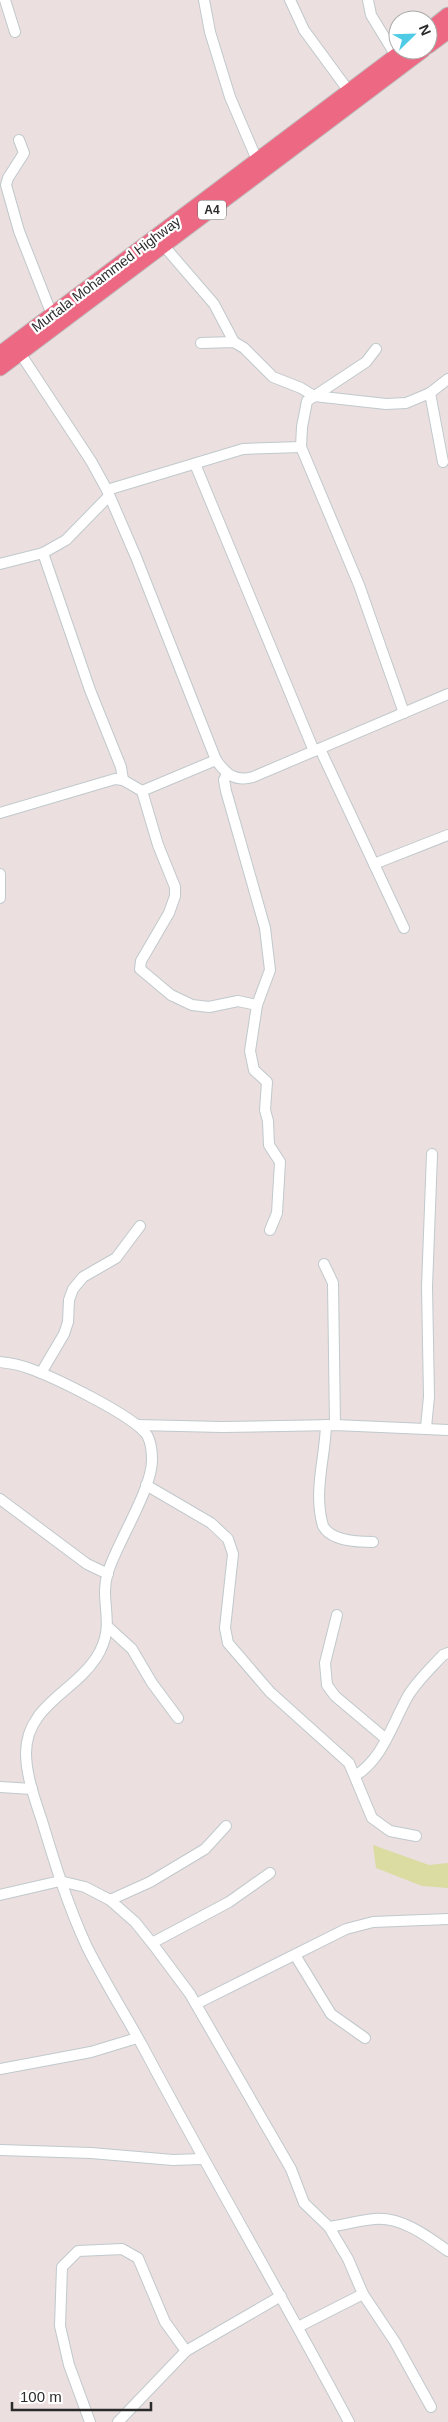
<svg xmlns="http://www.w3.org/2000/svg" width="448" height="2422" font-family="Helvetica,sans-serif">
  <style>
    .green { fill: #dadca1 }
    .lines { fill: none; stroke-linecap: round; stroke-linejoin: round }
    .minor-casing { stroke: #c0c9cc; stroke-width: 12 }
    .highway-casing { stroke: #bfbfbf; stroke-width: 17 }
    .minor { stroke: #fff; stroke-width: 10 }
    .highway { stroke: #ed6882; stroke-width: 15 }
    .labels { text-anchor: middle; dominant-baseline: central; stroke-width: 4.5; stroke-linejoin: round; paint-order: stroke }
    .shield { fill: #fff; stroke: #6b6b6b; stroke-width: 1 }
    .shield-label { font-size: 12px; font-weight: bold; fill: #2b2b2b }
    .street-label { font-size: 14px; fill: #2b2b2b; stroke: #fff }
  </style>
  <rect width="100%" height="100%" fill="#ebdfdf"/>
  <!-- green -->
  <path class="green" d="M 373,1845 L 429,1865 L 448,1863 L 448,1888 L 422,1886 L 376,1868 Z"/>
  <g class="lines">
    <!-- minor casing -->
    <g class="minor-casing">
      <g id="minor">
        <path d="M 5,0 L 15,32"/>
        <path d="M 204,0 L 210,32 L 230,97 L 257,160"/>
        <path d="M 290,0 L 304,30 L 348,90"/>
        <path d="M 368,0 L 371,15 L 396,56"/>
        <path d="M 19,140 L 24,153 L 8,178 L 6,185 L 19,231 L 52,315"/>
        <path d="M 164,246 L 214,304 L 234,342"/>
        <path d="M 201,343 L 234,342 L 244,348 L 273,377 L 301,388 L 314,396 L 386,404 L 406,403 L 430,393 L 443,462"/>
        <path d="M 376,349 L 366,362 L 307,401 L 302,427 L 301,447 L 359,585 L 404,713"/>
        <path d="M 20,353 L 91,461 L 107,490 L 136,557 L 216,760 C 226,774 235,782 253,777 L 448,694"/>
        <path d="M 430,393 L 448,379"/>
        <path d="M 195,464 L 314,751"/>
        <path d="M 107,490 L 243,449 L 301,447"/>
        <path d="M 43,553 L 90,690 L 121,767 L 123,780"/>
        <path d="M 0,564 L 43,553 L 66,540 L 109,496"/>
        <path d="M 320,749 L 404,928"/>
        <path d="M 227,774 L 224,780 L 226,791 L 265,928 L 270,970 L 257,1005 L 250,1051 L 254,1070 L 267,1082 L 265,1110 L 268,1121 L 269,1145 L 280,1162 L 277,1213 L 270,1230"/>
        <path d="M 142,791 L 216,760"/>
        <path d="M 0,813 L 115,779 L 123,780 L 142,791 L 158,845 L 175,887 L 175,896 L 169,913 L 141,961 L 140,969 L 171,995 L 192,1005 L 209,1007 L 238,1001 L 257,1005"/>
        <path d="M 374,864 L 448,835"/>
        <path d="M 0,874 L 0,898"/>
        <path d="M 324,1264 L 333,1283 L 335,1425"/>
        <path d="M 0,1362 C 8,1363 17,1364 25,1367 C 50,1375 133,1415 147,1435 C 151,1442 152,1451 152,1460 C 152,1489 118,1541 108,1572 C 98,1603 118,1624 96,1658 C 74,1692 26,1706 26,1753 C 26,1775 35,1800 42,1821 C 55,1864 68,1906 87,1947 C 104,1981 125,2014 143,2047 C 210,2173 282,2296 349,2422"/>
        <path d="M 41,1373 L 64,1334 L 68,1322 L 69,1300 L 73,1289 L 83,1277 L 116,1258 L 140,1226"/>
        <path d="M 137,1425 L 222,1427 L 335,1425 L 448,1430"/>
        <path d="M 326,1425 C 325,1459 313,1492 323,1526 C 331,1541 357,1542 373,1542"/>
        <path d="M 426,1427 L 429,1397 L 427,1287 L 432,1154"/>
        <path d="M 146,1485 L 211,1523 L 228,1539 L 233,1554 L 225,1628 L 228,1643 L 270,1692 L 349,1763 L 372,1818 L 390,1831 L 416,1836"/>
        <path d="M 0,1499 L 87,1564 L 108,1574"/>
        <path d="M 337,1615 L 325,1663 L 327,1685 L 335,1696 L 386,1739"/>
        <path d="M 108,1627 L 132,1649 L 152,1683 L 178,1718"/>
        <path d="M 355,1776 C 383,1759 392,1724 408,1696 C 417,1681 431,1668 443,1655 L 448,1653"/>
        <path d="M 0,1787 L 32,1789"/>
        <path d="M 0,1895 L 60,1881 L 85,1887 L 110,1900 L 135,1922 L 152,1943 L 190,1994 L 291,2169 L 304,2203 L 329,2227 L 348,2259 L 363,2294 L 395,2342 L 431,2407"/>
        <path d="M 110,1900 L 150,1882 L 205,1849 L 226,1826"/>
        <path d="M 152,1943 L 229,1902 L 270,1873"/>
        <path d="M 295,1955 L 331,2014 L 365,2038"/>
        <path d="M 196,2004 L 346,1929 L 373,1922 L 448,1919"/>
        <path d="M 0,2069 L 91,2052 L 137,2038"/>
        <path d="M 0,2150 L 91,2153 L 173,2160 L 202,2159"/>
        <path d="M 329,2227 C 344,2225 360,2220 375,2219 C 402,2217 427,2236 448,2251"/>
        <path d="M 298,2327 L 363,2294"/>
        <path d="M 90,2422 L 69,2365 L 60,2326 L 62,2267 L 78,2251 L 122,2249 L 138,2258 L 165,2322 L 186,2351"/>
        <path d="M 118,2422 L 186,2351 L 281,2296"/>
      </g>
    </g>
    <!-- highway casing -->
    <g class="highway-casing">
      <g id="highway">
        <path d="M 428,31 L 448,15"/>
        <path d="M 428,46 L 448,31"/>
        <path d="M 0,354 L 404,50"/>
        <path d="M 0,368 L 423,50"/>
      </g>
    </g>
    <!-- minor -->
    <use href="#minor" class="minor"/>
    <!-- highway -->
    <use href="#highway" class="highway"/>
  </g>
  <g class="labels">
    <!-- shield labels -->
    <rect class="shield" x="198" y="200.5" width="28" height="19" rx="4"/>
    <g class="shield-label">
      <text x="212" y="210">A4</text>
    </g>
    <!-- street labels -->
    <g class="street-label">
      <text transform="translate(106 274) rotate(-37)">Murtala Mohammed Highway</text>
    </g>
  </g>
  <!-- north arrow -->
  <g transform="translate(413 35) rotate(67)"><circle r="24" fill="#ffffff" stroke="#aaaaaa"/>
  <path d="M0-4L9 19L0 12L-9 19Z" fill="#50cbe6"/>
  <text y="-8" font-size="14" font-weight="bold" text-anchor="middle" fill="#2b2b2b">N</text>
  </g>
  <!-- scale -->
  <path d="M12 2402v8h139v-8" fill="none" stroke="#2b2b2b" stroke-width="2.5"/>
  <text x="20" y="2402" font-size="15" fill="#2b2b2b" stroke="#ffffff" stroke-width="4" paint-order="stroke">100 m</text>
</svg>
